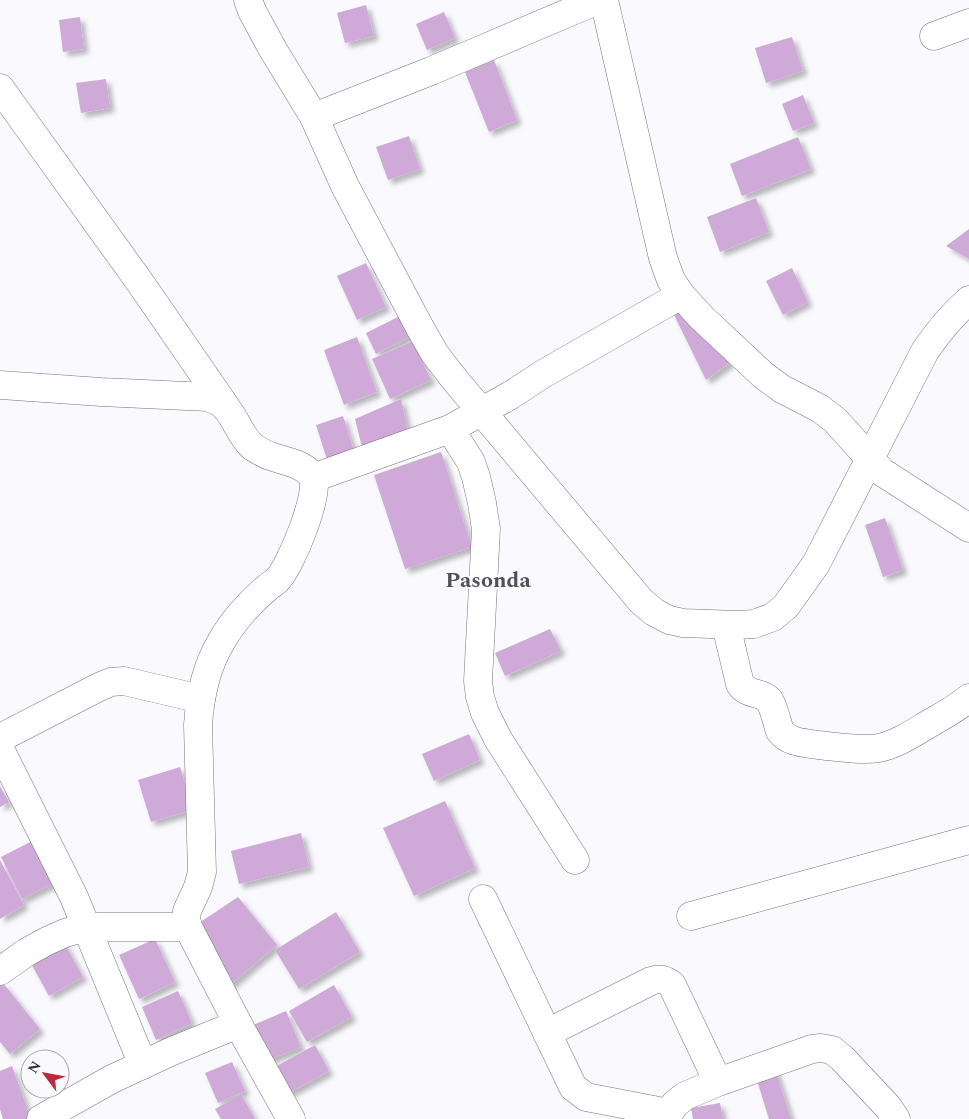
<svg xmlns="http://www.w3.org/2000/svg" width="969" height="1119" font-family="Spectral,serif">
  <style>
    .building { fill: #cfa9d7; filter: url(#shadow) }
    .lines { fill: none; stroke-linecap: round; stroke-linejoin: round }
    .minor-casing { stroke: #74747b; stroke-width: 29 }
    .minor { stroke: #fff; stroke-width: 28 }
    .labels { text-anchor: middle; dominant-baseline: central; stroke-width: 4; stroke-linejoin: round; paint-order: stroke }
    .district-label { font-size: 22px; font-weight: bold; fill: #505157; stroke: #f9f9fe }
  </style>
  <defs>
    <filter id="shadow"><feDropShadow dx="4.5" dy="4.5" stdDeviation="2.5" flood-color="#0004"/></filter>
  </defs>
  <rect width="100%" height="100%" fill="#f9f9fe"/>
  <!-- building -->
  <g class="building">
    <path d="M 366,5 L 374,36 L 345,43 L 337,13 Z"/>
    <path d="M 444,12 L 455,38 L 427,50 L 416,24 Z"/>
    <path d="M 80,17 L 84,49 L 63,52 L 59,20 Z"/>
    <path d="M 792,37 L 803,71 L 766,83 L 755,48 Z"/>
    <path d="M 494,60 L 517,120 L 489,132 L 465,72 Z"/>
    <path d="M 106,79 L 110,108 L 81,113 L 76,83 Z"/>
    <path d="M 803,95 L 814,123 L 793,131 L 782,104 Z"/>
    <path d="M 409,136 L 420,169 L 388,180 L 376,147 Z"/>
    <path d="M 798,137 L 811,169 L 742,196 L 730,164 Z"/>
    <path d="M 756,198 L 769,232 L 720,252 L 707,217 Z"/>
    <path d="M 969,229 L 969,259 L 946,246 Z"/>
    <path d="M 366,263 L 386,307 L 357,320 L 337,276 Z"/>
    <path d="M 792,268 L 808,302 L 783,315 L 766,281 Z"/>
    <path d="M 673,313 L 682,313 L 731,362 L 706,380 Z"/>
    <path d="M 400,316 L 410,337 L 376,354 L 366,333 Z"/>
    <path d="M 357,337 L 377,392 L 344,405 L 324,350 Z"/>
    <path d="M 413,341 L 431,380 L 390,399 L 372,359 Z"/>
    <path d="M 401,399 L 409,435 L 362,447 L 355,419 Z"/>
    <path d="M 343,416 L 355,454 L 328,463 L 316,425 Z"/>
    <path d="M 441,452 L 472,547 L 405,569 L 374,475 Z"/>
    <path d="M 885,518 L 903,570 L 883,577 L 865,525 Z"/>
    <path d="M 550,629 L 561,651 L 505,676 L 495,653 Z"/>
    <path d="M 469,734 L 480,760 L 434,781 L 422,754 Z"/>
    <path d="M 180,767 L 193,810 L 151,822 L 138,780 Z"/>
    <path d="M 0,786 L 9,802 L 0,807 Z"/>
    <path d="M 445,801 L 475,868 L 414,896 L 383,828 Z"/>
    <path d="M 301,833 L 309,867 L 239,884 L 231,851 Z"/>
    <path d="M 38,838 L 58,881 L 22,899 L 1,857 Z"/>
    <path d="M 0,860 L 24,905 L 0,919 Z"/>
    <path d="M 238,897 L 277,945 L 229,986 L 196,925 Z"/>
    <path d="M 336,912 L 360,952 L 299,989 L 275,950 Z"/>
    <path d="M 62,939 L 83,977 L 49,996 L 28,958 Z"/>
    <path d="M 155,939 L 175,982 L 139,999 L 119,955 Z"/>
    <path d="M 3,983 L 40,1029 L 10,1054 L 0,1042 L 0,986 Z"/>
    <path d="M 334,985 L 352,1017 L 307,1042 L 289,1011 Z"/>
    <path d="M 178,991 L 192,1023 L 156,1040 L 142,1007 Z"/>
    <path d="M 286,1011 L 301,1047 L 266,1061 L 251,1026 Z"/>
    <path d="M 315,1045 L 329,1071 L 285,1095 L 271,1069 Z"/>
    <path d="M 232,1062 L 245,1091 L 218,1103 L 205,1073 Z"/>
    <path d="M 12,1066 L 31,1119 L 3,1119 L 0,1109 L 0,1071 Z"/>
    <path d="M 775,1068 L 791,1119 L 769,1119 L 755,1074 Z"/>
    <path d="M 241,1094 L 255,1119 L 221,1119 L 215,1109 Z"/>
    <path d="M 720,1103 L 723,1119 L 693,1119 L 691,1108 Z"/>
  </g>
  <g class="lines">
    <!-- minor casing -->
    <g class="minor-casing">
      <g id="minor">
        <path d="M 248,0 L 252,11 L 272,48 L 314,117 L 345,186 L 419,326 L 435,354 L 455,380 L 641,601 L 654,612 L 669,620 L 683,623 L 737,625 L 754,624 L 773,617 L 786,606 L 816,564 L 925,351 C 938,332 952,315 969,300"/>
        <path d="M 604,0 L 663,258 L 671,280 L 681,295 L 701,317 L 763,375 L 782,389 L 819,408 L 835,420 L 882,472 L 899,483 L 969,528"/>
        <path d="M 934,36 L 969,23"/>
        <path d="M 0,88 L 139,281 L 226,407"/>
        <path d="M 314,117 L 431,71 L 598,0"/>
        <path d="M 0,385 L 101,392 L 208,397 C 215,400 223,403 227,409 C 237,421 241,437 253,447 C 258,450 264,454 270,456 C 283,461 306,463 313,478 C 320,494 290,568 277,580 C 275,583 271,584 268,587 C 251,601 232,622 221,642 C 206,667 200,696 198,725 L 202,872 L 198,887 L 187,911 L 186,919 L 188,927 L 238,1024 L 291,1119"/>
        <path d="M 450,429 L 471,462 L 476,477 L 482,503 L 486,529 L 478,681 L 480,697 L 485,713 L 498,739 L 575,860"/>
        <path d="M 313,478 L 450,429 L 511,395 L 543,374 L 681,295"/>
        <path d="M 726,625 L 740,684 C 748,696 760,691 769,700 C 774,707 777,723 780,731 C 789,743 805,743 818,745 C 838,747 860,751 879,748 C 897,744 912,734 927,725 C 942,716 956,709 969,698"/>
        <path d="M 0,738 L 99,687 L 111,682 L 124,681 L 201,699"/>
        <path d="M 0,749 L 74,897 L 143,1065"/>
        <path d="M 483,899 L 573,1087 L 586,1097 L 669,1113"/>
        <path d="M 691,916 L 969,840"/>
        <path d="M 0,971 L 27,952 L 47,941 L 65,933 L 87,927 L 188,927"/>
        <path d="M 547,1033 L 651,981 C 660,978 665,979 672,985 L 718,1082"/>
        <path d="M 41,1119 L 112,1079 L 170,1052 L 238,1024"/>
        <path d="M 666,1119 L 669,1113 L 675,1104 L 685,1096 L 718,1082 L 812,1049 L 821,1048 L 832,1050 L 842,1058 L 888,1107 L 896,1119"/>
      </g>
    </g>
    <!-- minor -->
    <use href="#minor" class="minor"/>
  </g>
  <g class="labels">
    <!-- district labels -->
    <g class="district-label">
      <text x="488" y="580">Pasonda</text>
    </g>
  </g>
  <!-- north arrow -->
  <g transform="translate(45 1074) rotate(302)"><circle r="24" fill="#f9f9fe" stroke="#a8a8ac"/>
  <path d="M0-4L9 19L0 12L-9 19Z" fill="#bc2b3b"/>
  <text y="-8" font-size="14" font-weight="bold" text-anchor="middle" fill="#2f2f32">N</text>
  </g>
</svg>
